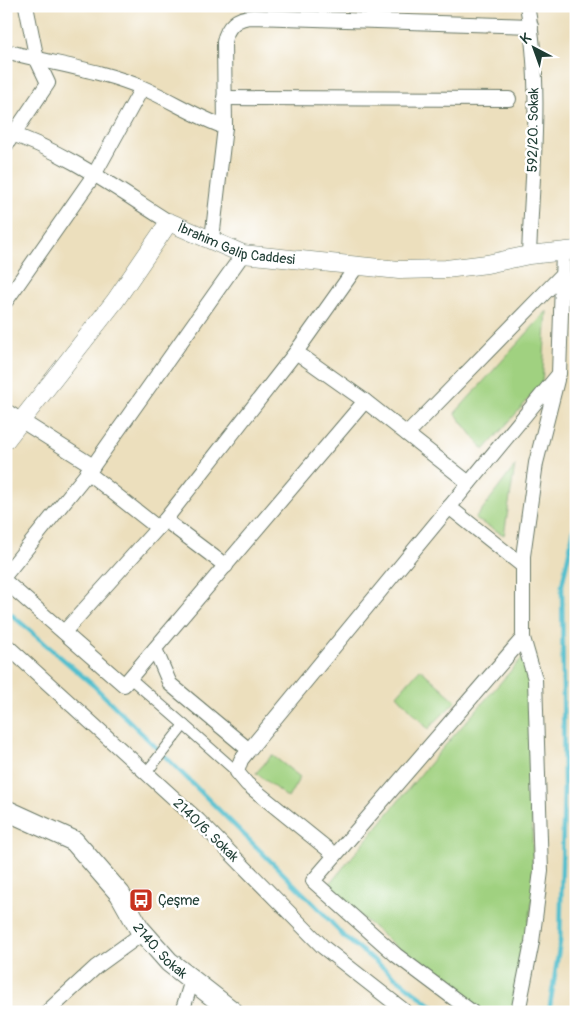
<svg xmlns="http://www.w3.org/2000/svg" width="582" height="1018" font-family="Pangolin,sans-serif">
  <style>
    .green { fill: #a0d180; stroke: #60875a }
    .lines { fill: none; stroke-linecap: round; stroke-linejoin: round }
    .stream { stroke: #53bfce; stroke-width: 4.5 }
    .pedestrian-casing { stroke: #677664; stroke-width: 12 }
    .minor-casing { stroke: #677664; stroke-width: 16 }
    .tertiary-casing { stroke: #677664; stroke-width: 19 }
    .secondary-casing { stroke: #677664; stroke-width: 22 }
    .pedestrian { stroke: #fff; stroke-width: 10 }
    .minor { stroke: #fff; stroke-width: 14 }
    .tertiary { stroke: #fff; stroke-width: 18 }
    .secondary { stroke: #fff; stroke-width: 20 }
    .labels { text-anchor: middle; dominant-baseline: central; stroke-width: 5; stroke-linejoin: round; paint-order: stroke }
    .street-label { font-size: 14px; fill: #1f3d34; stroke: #fff }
    .poi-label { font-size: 14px; fill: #1f3d34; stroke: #fff; text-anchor: start }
  </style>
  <rect width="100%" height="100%" fill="#fff"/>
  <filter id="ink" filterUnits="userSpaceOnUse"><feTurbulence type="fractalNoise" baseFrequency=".02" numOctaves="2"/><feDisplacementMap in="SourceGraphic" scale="10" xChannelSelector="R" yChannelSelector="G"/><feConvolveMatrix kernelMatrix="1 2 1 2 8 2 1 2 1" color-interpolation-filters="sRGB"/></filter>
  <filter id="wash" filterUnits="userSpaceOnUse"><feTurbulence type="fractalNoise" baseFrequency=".0096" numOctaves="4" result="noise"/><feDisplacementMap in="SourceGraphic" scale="20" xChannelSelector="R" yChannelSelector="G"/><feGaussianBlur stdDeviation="1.12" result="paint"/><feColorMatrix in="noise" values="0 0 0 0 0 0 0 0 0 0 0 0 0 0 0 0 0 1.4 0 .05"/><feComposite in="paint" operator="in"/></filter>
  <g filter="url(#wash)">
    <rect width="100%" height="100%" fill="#ecdfbd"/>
    <!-- green -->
    <g class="green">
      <path d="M 547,311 L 542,384 L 484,450 L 455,413 Z"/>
      <path d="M 515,466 L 504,535 L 475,519 Z"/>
      <path d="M 522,658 L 531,682 L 533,898 L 513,1012 L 484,1012 L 416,964 L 327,887 L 435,757 Z"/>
      <path d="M 420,669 L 456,701 L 428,729 L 397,695 Z"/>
      <path d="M 272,755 L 300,777 L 288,798 L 256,773 Z"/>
    </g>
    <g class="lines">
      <!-- stream -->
      <g class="stream">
        <path d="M 6,610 L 94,686 L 323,913 L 344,937 L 440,1012"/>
        <path d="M 549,1012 L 560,942 L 564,788 L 562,585 L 576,520"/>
      </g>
    </g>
  </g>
  <g filter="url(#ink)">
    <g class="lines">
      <!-- pedestrian casing -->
      <g class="pedestrian-casing">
        <g id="pedestrian">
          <path d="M 130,678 L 184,725 L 146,773"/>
          <path d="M 184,725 L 237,772"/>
        </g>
      </g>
      <!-- minor casing -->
      <g class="minor-casing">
        <g id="minor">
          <path d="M 527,6 C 543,87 532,173 529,255"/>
          <path d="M 6,51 C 51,64 99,69 143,88 C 171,100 196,117 225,127"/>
          <path d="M 224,98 L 509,99"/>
          <path d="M 6,132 C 65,151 118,190 169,222"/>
          <path d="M 6,145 L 48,83 L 37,60 L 26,6"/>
          <path d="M 212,239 L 225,127 L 224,42 C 227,26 237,17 253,17 L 531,26"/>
          <path d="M 6,301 L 94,175 L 142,88"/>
          <path d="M 365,401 L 469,483"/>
          <path d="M 6,411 L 93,466 L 243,254"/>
          <path d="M 407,434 L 563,274"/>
          <path d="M 87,472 L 158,528"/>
          <path d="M 449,507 L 523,566"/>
          <path d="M 165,520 L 226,566"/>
          <path d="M 6,574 L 93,466"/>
          <path d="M 6,582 L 124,685 L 365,401 L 296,352 L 357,266"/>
          <path d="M 64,632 L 165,520 L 296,352"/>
          <path d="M 6,645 L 199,821 L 323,947 L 406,1012"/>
          <path d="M 155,649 L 170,684 L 249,750 L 559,374 L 563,251"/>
          <path d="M 249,750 L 241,760 L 237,772 L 247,784 L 335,855"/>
          <path d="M 47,1012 L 96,967 L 143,933"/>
          <path d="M 182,1012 L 192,980"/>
          <path d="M 472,1012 L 396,955 L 313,881 L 523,638"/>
          <path d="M 518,1012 L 532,942 L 541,871 L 535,679 L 523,638 L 523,556 L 536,463 L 557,380"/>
        </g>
      </g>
      <!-- tertiary casing -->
      <g class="tertiary-casing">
        <g id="tertiary">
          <path id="s1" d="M 6,440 L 115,301 L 169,222 L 243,254 L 399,270 L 446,269 L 487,264 L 529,255 L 576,250"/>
        </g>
      </g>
      <!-- secondary casing -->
      <g class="secondary-casing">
        <g id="secondary">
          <path id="s2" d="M 6,810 L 74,841 L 120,894 L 139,928 L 169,962 L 233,1012"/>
        </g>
      </g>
      <!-- pedestrian -->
      <use href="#pedestrian" class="pedestrian"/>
      <!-- minor -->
      <use href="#minor" class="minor"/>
      <!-- tertiary -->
      <use href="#tertiary" class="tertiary"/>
      <!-- secondary -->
      <use href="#secondary" class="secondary"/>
    </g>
  </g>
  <!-- icons -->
  <defs>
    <g id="bus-square" transform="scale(1.25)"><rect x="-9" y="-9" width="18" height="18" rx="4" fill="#c8321e" stroke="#fff"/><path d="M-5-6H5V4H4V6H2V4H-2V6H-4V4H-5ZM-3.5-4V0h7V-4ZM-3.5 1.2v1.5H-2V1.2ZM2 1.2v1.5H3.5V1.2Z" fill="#fff"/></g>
  </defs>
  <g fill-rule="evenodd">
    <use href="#bus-square" x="141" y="900"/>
  </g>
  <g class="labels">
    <!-- street labels -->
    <g class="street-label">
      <text transform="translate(533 130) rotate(-89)">592/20. Sokak</text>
      <text stroke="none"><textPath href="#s1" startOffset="344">İbrahim Galip Caddesi</textPath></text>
      <text transform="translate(206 830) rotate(44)">2140/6. Sokak</text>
      <text stroke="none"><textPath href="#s2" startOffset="215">2140. Sokak</textPath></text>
    </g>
    <!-- poi labels -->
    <g class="poi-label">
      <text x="158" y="900">Çeşme</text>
    </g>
  </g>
  <!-- margin -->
  <rect width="582" height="1018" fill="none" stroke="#fff" stroke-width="25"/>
  <!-- north arrow -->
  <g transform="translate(534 48) rotate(319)" stroke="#ffffff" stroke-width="4" paint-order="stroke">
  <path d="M0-4L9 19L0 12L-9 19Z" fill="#1f3d34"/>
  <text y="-8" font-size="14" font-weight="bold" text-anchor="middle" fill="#1f3d34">K</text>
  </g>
</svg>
